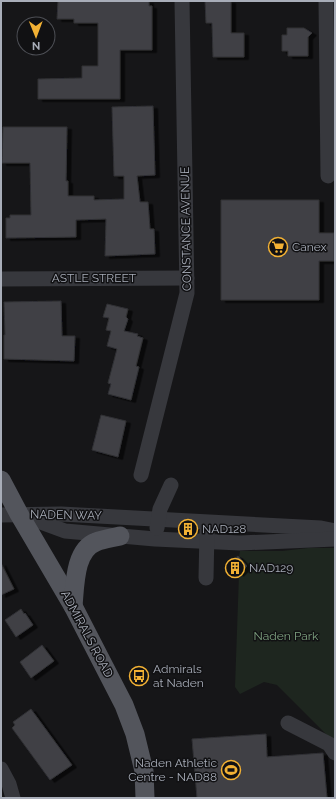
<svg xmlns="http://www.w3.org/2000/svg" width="336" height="799" font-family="Raleway,sans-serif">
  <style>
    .green { fill: #1e261f }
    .building { fill: #404145; stroke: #303034; filter: url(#shadow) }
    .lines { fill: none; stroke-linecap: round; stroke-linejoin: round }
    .minor { stroke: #37383d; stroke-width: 15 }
    .major { stroke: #53555c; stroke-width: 19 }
    .labels { text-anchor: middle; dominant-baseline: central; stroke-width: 3; stroke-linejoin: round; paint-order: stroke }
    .street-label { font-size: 12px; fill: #a8adb8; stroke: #111113 }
    .poi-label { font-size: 12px; fill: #a8adb8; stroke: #111113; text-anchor: start }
    .park-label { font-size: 12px; fill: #7fa381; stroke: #111113 }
  </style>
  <defs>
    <filter id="shadow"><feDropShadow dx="4.5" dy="2.5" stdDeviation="0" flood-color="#0009"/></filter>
  </defs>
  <rect width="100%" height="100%" fill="#161618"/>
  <!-- green -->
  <path class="green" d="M 308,548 L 335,548 L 335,743 L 277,685 L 264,682 L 240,694 L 235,687 L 239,574 L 247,566 L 243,561 L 243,559 L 241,557 L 239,557 L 240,551 L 282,551 Z"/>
  <!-- building -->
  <g class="building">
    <path d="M 58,1 L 149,1 L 149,6 L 152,6 L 152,50 L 120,50 L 120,99 L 38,99 L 38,79 L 82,78 L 82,66 L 98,66 L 98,23 L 74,23 L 74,19 L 57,19 Z"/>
    <path d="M 205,1 L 231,1 L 231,33 L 244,33 L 244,57 L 213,57 L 212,23 L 206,23 Z"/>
    <path d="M 287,28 L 304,28 L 312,33 L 308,37 L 308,56 L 288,56 L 288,51 L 282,51 L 282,35 L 287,35 Z"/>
    <path d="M 153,106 L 155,175 L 137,176 L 140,202 L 148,202 L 150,229 L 154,229 L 155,254 L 105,256 L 106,219 L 76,220 L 76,237 L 6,238 L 6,218 L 10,218 L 10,215 L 31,215 L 30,163 L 2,163 L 3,127 L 67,127 L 66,181 L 68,181 L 68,196 L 94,196 L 94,200 L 124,199 L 124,176 L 114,176 L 112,107 Z"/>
    <path d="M 221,200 L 319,200 L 319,233 L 334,233 L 334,261 L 319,261 L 319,300 L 221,300 Z"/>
    <path d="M 61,301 L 62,336 L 75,336 L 74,361 L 4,359 L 4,335 L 5,335 L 4,302 Z"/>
    <path d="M 107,304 L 128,309 L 126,317 L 128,319 L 124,331 L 138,334 L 137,336 L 143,338 L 136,366 L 139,367 L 131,400 L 108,394 L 111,384 L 108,383 L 117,349 L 107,346 L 111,331 L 106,330 L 109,318 L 103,317 Z"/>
    <path d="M 101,415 L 126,421 L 118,457 L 92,450 Z"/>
    <path d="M 238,556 L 247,566 L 239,574 L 229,563 Z"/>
    <path d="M 1,563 L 14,589 L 1,595 Z"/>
    <path d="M 21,609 L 24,614 L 25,613 L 33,625 L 16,637 L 5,620 Z"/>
    <path d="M 42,645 L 54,661 L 31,678 L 20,662 Z"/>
    <path d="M 31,709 L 72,765 L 50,780 L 12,728 L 15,725 L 13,722 Z"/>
    <path d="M 266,734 L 267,757 L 323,753 L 327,798 L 197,798 L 192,739 Z"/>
  </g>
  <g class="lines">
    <!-- minor -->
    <g class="minor">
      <path d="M 326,1 L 328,176"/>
      <path d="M 1,279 L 187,278"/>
      <path d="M 141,475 L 187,293 L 182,1"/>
      <path d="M 1,515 L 61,514 L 321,528 L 335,531"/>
      <path d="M 27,517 L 65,531 L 155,539 L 240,543 L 335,539"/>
      <path d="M 157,528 L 160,509 L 171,485"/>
      <path d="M 206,578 L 207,531"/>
      <path d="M 288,723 L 329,744 L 335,753"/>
      <path d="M 1,769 L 9,784 L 13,798"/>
    </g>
    <!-- major -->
    <g class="major">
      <path d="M 1,480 L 19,514 L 73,606 L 124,705 L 135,734 L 144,771 L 145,798"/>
      <path d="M 73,606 C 75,587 74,550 96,542 C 103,539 112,538 120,536"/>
    </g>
  </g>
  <!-- icons -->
  <defs>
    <g id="supermarket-ring" transform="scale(1)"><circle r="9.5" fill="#111113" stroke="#f2b134" stroke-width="1.5"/><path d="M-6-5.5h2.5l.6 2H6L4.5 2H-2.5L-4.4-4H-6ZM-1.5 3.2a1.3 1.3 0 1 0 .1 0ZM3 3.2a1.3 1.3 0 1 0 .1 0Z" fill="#f2b134"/></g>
    <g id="building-ring" transform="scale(1)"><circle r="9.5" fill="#111113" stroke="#f2b134" stroke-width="1.5"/><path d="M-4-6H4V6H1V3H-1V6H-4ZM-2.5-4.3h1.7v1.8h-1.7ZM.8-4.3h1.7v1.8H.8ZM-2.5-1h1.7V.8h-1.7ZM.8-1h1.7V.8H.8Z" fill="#f2b134"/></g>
    <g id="bus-ring" transform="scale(1)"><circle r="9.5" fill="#111113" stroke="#f2b134" stroke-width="1.5"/><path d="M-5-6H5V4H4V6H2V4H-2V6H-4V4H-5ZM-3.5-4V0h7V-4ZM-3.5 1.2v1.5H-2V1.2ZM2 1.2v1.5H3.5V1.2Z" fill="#f2b134"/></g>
    <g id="stadium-ring" transform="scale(1)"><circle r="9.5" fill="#111113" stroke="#f2b134" stroke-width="1.5"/><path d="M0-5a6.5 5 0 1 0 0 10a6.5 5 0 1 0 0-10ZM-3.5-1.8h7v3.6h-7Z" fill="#f2b134"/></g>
  </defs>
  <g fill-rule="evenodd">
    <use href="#supermarket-ring" x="278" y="247"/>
    <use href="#building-ring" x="188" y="529"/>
    <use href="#building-ring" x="235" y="568"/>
    <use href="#bus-ring" x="139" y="676"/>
    <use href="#stadium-ring" x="231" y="770"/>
  </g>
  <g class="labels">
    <!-- street labels -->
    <g class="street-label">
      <text transform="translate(186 229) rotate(-91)">CONSTANCE AVENUE</text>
      <text x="94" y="278">ASTLE STREET</text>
      <text transform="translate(66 515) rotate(1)">NADEN WAY</text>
      <text transform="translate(87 634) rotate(62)">ADMIRALS ROAD</text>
    </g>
    <!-- poi labels -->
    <g class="poi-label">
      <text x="292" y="247">Canex</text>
      <text x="202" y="529">NAD128</text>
      <text x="249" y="568">NAD129</text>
      <text x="153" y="669">Admirals<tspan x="153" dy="14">at Naden</tspan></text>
      <text x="217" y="763" text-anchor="end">Naden Athletic<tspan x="217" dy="14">Centre - NAD88</tspan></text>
    </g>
    <!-- park labels -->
    <g class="park-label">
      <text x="286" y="636">Naden Park</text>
    </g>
  </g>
  <!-- border -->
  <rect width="336" height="799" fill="none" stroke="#a8adb8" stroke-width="4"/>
  <!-- north arrow -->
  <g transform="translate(36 36) rotate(179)"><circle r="19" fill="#111113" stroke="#4d4f55"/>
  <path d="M0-3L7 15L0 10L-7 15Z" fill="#f2b134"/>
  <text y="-6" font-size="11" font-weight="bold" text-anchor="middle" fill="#a8adb8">N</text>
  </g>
</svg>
